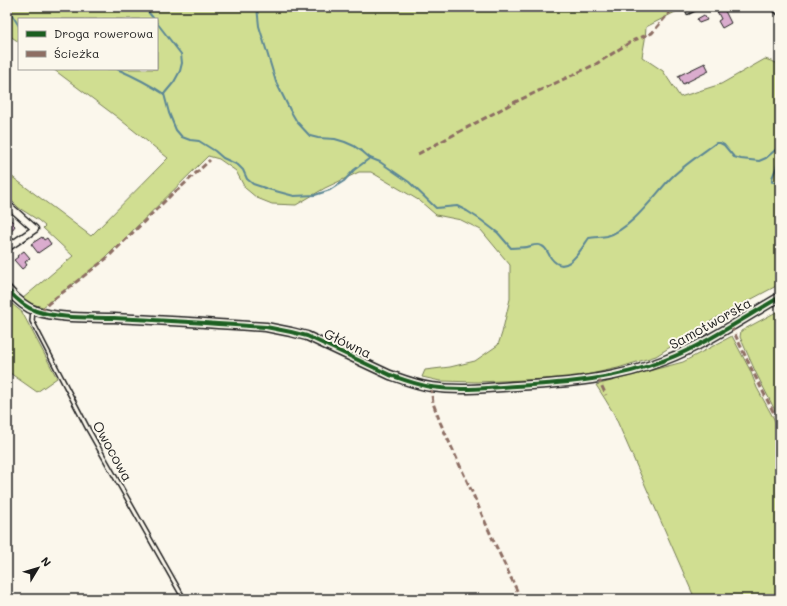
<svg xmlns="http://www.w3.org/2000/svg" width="787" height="606" font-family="Mali,sans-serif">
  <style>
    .green { fill: #d0de91; stroke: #767d56 }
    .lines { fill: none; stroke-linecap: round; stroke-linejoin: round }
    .stream { stroke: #5b8795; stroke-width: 2 }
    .building { fill: #daacce; stroke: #1c1c1c }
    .lane-casing { stroke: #1c1c1c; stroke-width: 6 }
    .street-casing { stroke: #1c1c1c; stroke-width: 9 }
    .secondary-casing { stroke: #1c1c1c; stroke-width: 11 }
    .lane { stroke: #fbf7ec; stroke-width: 3 }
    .street { stroke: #fbf7ec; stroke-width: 6 }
    .secondary { stroke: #fbf7ec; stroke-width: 8 }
    .quiet { stroke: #8d6e63; stroke-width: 3; stroke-dasharray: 6 3; stroke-linecap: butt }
    .cycleway-casing { stroke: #fbf7ec; stroke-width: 6 }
    .cycleway { stroke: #1b5e20; stroke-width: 4 }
    .labels { text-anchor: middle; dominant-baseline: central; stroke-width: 4; stroke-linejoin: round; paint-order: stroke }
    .street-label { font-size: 14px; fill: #1c1c1c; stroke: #fbf7ec }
  </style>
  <rect width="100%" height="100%" fill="#fbf7ec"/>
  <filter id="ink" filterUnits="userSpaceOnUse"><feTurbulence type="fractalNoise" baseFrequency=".025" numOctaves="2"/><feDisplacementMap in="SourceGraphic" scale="8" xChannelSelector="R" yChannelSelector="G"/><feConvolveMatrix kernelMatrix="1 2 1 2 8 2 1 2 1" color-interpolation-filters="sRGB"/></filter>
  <g filter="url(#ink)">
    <!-- green -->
    <g class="green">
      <path d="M 7,7 L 685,7 L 646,27 L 645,40 L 642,57 L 663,71 L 680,97 L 721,84 L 765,59 L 774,62 L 780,65 L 780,284 L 718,317 L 656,356 L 618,368 L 572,378 L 477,382 L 440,381 L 422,377 L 425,370 L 450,367 L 475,361 L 498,345 L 502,333 L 510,299 L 510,265 L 481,230 L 461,220 L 436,215 L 420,201 L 371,172 L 359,172 L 325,188 L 296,205 L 272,204 L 257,198 L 245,188 L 236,171 L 219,159 L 208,156 L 100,263 L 43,307 L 32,304 L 22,299 L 73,256 L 43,228 L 45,226 L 38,220 L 19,208 L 7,196 L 7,173 L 91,236 L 168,158 L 117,117 L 53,69 L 157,69 L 157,19 L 19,19 L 19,42 L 7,34 Z"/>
      <path d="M 7,300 L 22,312 L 57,378 L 37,392 L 7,371 Z"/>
      <path d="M 780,310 L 780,420 L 756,373 L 740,337 L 741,331 Z"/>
      <path d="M 732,336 L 750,370 L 757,388 L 780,430 L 780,599 L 695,599 L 614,414 L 605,399 L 596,385 L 683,362 Z"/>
    </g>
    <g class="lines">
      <!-- stream -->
      <g class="stream">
        <path d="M 144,7 L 154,19"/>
        <path d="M 257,7 L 259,26 L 276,82 L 290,110 L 297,122 L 310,136 L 318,138 L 335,139 L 345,142 L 354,146 L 363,152 L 370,158 L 380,162 L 409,182 L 436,208 L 457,206 L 467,211 L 481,220 L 498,233 L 511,248 C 516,247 522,248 527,247 C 532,246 537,243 542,246 C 547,248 548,254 551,258 C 566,278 581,249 589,238 C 595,237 602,237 607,236 C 631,229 653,197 669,180 C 681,167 701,154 716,143 L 720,143 L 724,145 L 734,157 L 741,159 L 759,161 L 766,158 L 780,146"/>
        <path d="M 7,13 L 12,15 L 19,26"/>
        <path d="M 117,69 C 133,76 149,84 164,94 L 174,82 L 180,71 L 182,63 L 181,54 L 157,23"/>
        <path d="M 164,94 L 169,113 L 176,130 L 182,137 L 190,140 L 199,141 L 215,151 L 223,158 L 238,165 L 243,170 L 247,179 L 253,184 L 268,189 L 294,196 L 315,195 L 330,190 L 344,181 L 354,170 L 370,158"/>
        <path d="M 780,159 L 772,178 L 772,182 L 780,182"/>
      </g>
    </g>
    <!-- building -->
    <g class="building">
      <path d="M 721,7 L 723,7 L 731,23 L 722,28 L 718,21 L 721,19 L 716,9 Z"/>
      <path d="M 704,15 L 707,20 L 699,23 L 697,19 Z"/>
      <path d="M 705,63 L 709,71 L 683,84 L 678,76 Z"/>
      <path d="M 7,217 L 14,223 L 13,224 L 15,226 L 10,233 L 7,230 Z"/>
      <path d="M 42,237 L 44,240 L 47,238 L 51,244 L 38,253 L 31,244 Z"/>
      <path d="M 24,251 L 30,258 L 25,262 L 27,265 L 22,269 L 14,260 L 18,257 L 17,256 Z"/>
    </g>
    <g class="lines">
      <!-- lane casing -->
      <g class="lane-casing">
        <g id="lane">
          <path d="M 688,12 L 698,7"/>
          <path d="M 33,310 L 32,321 L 88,429 L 184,599"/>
        </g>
      </g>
      <!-- street casing -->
      <g class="street-casing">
        <g id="street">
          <path d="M 775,7 L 780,12"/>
          <path d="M 7,204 L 35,229 L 7,248"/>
        </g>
      </g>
      <!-- secondary casing -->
      <g class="secondary-casing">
        <path id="secondary" d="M 7,289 C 15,298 24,307 36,311 C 60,319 89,317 114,318 C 165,320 216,324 266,327 L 291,332 L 307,336 L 390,375 C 404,380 417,385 431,387 C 460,391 488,388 516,386 C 567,383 618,379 665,360 C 706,344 742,319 780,297"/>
      </g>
      <!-- lane -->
      <use href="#lane" class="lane"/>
      <!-- street -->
      <use href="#street" class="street"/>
      <!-- secondary -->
      <use href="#secondary" class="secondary"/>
      <!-- quiet -->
      <g class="quiet">
        <path d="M 418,154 L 511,104 L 596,64 L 632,41 L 652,33 L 674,7"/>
        <path d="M 43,313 L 44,308 L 49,303 L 107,258 L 172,194 L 180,188 L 210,160"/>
        <path d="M 731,326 L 752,370 L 780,425"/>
        <path d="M 7,329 L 10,326"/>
        <path d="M 598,378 L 606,395"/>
        <path d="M 431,387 L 433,403 L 440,422 L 472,492 L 494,542 L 521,599"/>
      </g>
      <!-- cycleway casing -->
      <g class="cycleway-casing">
        <path id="cycleway" d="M 7,289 C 15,298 24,307 36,311 C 60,319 89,317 114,318 C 165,320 216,324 266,327 L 291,332 L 307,336 L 390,375 C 404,380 417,385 431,387 C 460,391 488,388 516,386 C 567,383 618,379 665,360 C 706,344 742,319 780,297"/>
      </g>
      <!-- cycleway -->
      <use href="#cycleway" class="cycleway"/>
    </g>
  </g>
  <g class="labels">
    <!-- street labels -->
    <g class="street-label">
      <text transform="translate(710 323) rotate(-29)">Samotworska</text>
      <text transform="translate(348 343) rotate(25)">Główna</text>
      <text transform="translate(113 451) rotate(61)">Owocowa</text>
    </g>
  </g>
  <!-- margin -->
  <rect width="787" height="606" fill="none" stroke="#fbf7ec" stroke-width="24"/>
  <rect x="12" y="12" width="763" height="582" fill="none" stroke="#1c1c1c" stroke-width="1.5" filter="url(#ink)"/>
  <!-- legend -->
  <rect x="18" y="18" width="140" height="52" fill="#fbf7ec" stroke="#a29f99"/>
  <rect x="26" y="31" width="20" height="6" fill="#1b5e20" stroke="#a29f99"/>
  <text x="54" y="38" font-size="12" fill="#1c1c1c">Droga rowerowa</text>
  <rect x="26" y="51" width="20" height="6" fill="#8d6e63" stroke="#a29f99"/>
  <text x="54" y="58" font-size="12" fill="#1c1c1c">Ścieżka</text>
  <!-- north arrow -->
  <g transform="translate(38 568) rotate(52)" stroke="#fbf7ec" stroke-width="3" paint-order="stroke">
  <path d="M0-3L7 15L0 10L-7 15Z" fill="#1c1c1c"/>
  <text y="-6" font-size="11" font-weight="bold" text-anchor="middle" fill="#1c1c1c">N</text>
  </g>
</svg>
